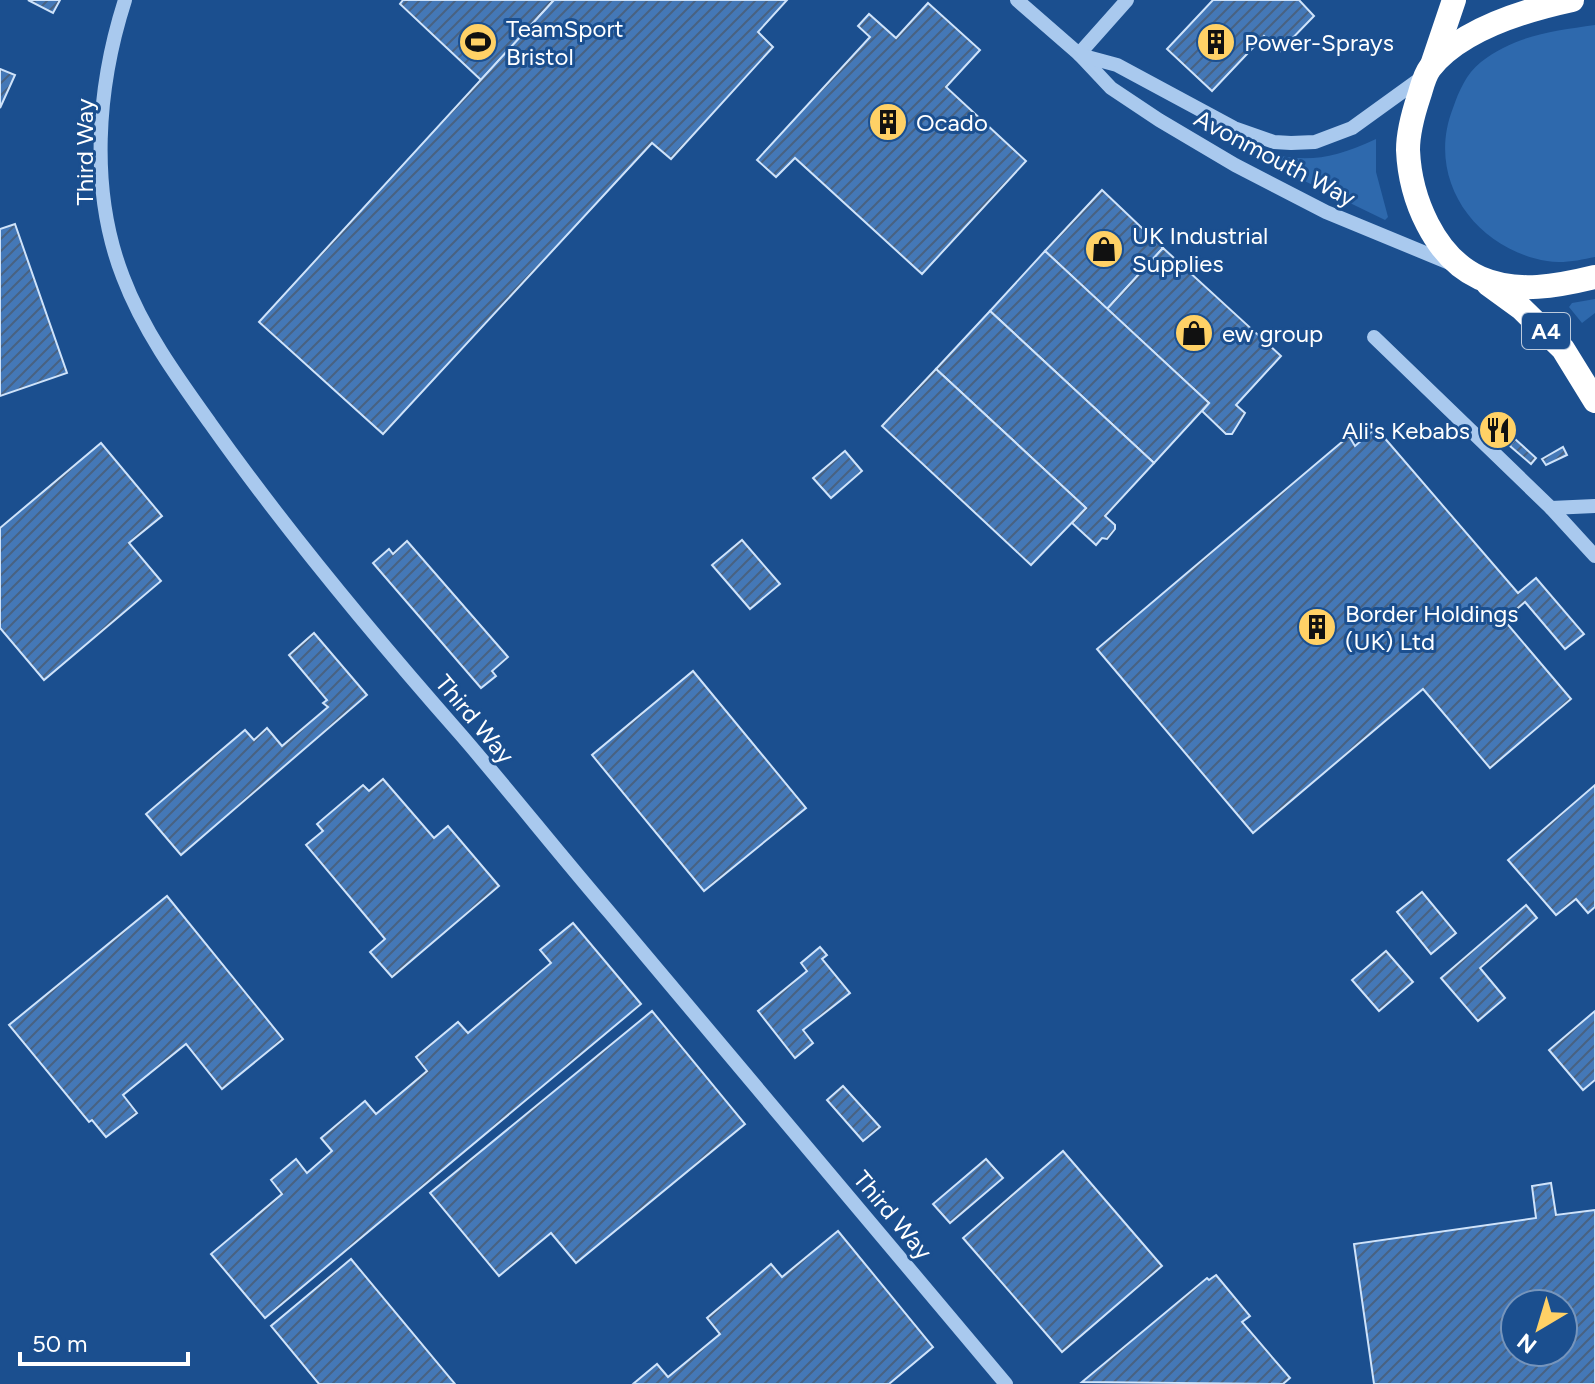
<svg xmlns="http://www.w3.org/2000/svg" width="1595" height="1384" font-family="Figtree,sans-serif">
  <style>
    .green { fill: #2e69ad }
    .building { fill: url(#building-hatch); stroke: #cfe3fa; stroke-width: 2; fill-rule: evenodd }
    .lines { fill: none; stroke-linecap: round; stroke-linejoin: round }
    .minor { stroke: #a9c9ee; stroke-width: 14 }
    .highway { stroke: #fff; stroke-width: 24 }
    .labels { text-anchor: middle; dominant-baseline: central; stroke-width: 6; stroke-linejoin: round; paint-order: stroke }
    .shield { fill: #1b4f8f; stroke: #bbcadd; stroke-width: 2 }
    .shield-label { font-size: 22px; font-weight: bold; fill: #fff }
    .poi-label { font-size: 24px; fill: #fff; stroke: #1b4f8f; text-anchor: start }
    .street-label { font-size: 24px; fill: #fff; stroke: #1b4f8f }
  </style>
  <defs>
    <pattern id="building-hatch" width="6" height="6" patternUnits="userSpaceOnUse" patternTransform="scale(2)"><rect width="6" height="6" fill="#4478b7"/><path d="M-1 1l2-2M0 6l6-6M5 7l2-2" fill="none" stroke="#486282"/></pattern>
  </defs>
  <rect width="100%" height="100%" fill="#1b4f8f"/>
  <!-- green -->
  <g class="green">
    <path d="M 1595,25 L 1595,257 C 1580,260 1562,264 1547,261 C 1475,249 1425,179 1453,108 C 1459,91 1466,74 1481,62 C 1516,35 1553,31 1595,25 Z"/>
    <path d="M 1376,139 L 1376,172 L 1388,217 L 1385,220 L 1245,152 L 1246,148 C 1300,163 1324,163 1376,139 Z"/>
    <path d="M 1595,299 L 1595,313 L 1582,323 L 1569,307 L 1572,303 Z"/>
  </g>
  <!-- building -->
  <g class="building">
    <path d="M 28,0 L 60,0 L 53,13 Z"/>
    <path d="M 403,0 L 554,0 L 481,80 L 400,4 Z"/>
    <path d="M 554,0 L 787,0 L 758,32 L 773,47 L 671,159 L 652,143 L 383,434 L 259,322 Z"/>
    <path d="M 1213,0 L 1299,0 L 1314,16 L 1280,51 L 1264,36 L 1212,91 L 1167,49 Z"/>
    <path d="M 928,3 L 980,50 L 946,87 L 1026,161 L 922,274 L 795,158 L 776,177 L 757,160 L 870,37 L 858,26 L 869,14 L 896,38 Z"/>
    <path d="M 0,69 L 15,75 L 0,108 Z"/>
    <path d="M 1102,190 L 1163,248 L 1107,309 L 1045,251 Z"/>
    <path d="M 15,224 L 67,373 L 0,396 L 0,229 Z"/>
    <path d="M 1163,248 L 1281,356 L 1236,405 L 1245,413 L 1232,434 L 1226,434 L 1202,411 L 1209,403 L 1107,309 Z"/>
    <path d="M 1045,251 L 1209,403 L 1154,463 L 990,311 Z"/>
    <path d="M 990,311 L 1154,463 L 1105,516 L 1115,525 L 1115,529 L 1107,539 L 1102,538 L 1096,545 L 1072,523 L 1086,508 L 936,369 Z"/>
    <path d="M 936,369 L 1086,508 L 1031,565 L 882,426 Z"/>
    <path d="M 1490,418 L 1511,436 L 1506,443 L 1484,424 Z"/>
    <path d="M 1376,428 L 1518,593 L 1536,578 L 1584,634 L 1565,649 L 1525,602 L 1504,620 L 1571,699 L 1490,768 L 1423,689 L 1253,833 L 1097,649 L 1349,436 L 1355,446 Z"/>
    <path d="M 1515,439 L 1536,458 L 1531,464 L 1510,446 Z"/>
    <path d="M 101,443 L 162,516 L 129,543 L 161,581 L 44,680 L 0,628 L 0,528 Z"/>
    <path d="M 1563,447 L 1567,455 L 1546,465 L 1542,459 Z"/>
    <path d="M 845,451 L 862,471 L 831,498 L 813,478 Z"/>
    <path d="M 742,540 L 780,584 L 750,609 L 712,565 Z"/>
    <path d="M 407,541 L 508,657 L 492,671 L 496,676 L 481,688 L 373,563 L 389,549 L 393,554 Z"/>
    <path d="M 314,633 L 367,695 L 181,855 L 146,814 L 245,730 L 254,740 L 267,728 L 282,746 L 328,707 L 323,703 L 327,700 L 289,655 Z"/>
    <path d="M 693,671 L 806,808 L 704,891 L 592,755 Z"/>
    <path d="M 383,779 L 434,838 L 448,826 L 499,886 L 392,977 L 370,952 L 385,939 L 306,845 L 323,831 L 317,824 L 363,785 L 369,791 Z"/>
    <path d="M 1595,785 L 1595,907 L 1588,913 L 1576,899 L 1556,915 L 1508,860 Z"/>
    <path d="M 1422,892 L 1456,933 L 1431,954 L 1397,912 Z"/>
    <path d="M 167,896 L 283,1039 L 222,1089 L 186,1044 L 123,1095 L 137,1113 L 106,1137 L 92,1120 L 89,1122 L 9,1025 Z"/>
    <path d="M 1526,905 L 1537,918 L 1480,968 L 1505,998 L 1478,1021 L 1441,978 Z"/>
    <path d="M 573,923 L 641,1004 L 265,1318 L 211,1254 L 282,1194 L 271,1180 L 296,1159 L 307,1173 L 332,1151 L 321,1138 L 365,1101 L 376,1114 L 427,1071 L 416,1057 L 458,1022 L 468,1033 L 551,963 L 540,950 Z"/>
    <path d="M 820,947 L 827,955 L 822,959 L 850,993 L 803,1030 L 813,1043 L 795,1058 L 758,1011 L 807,971 L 801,963 Z"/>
    <path d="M 1386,951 L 1413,982 L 1379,1011 L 1352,980 Z"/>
    <path d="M 652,1011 L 745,1124 L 576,1263 L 551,1233 L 499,1276 L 430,1193 Z"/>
    <path d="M 1595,1011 L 1595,1080 L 1583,1090 L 1549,1050 Z"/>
    <path d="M 843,1086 L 880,1127 L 863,1141 L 827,1100 Z"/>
    <path d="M 1063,1151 L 1162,1266 L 1062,1352 L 963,1238 Z"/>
    <path d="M 986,1159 L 1003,1178 L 950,1223 L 933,1204 Z"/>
    <path d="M 1551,1183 L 1556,1215 L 1595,1210 L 1595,1384 L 1374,1384 L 1354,1244 L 1536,1218 L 1532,1186 ZM 1515,1304 L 1563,1304 L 1563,1352 L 1515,1352 Z"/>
    <path d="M 838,1231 L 933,1347 L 889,1384 L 633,1384 L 657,1364 L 668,1377 L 720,1334 L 707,1318 L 771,1264 L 782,1277 Z"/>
    <path d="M 351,1259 L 455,1384 L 319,1384 L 271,1326 Z"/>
    <path d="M 1216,1275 L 1250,1316 L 1242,1322 L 1290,1378 L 1283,1384 L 1082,1382 L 1207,1278 L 1209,1280 Z"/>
  </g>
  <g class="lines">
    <!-- minor -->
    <g class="minor">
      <path d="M 125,0 C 97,87 89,190 123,277 C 143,330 177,377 210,423 C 287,532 374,636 462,736 C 512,794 560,855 610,913 C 742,1070 874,1227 1006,1384"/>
      <path d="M 1017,0 L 1079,54 L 1111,88 L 1159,120 L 1235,165 L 1326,212 L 1452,264"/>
      <path d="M 1079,54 L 1127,0"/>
      <path d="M 1080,55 L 1117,65 L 1234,128 L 1274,142 L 1291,143 L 1315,142 L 1352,128 L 1424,76"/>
      <path d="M 1374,337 L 1551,508 L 1595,556"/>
      <path d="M 1551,508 L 1595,506"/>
    </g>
    <!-- highway -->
    <g class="highway">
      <path d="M 1572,0 C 1526,10 1461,29 1430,68 C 1424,76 1422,87 1419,96 C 1413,114 1408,132 1408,150 C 1410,198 1434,257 1480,278 C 1516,294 1559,286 1595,277"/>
      <path d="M 1432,65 L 1454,0"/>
      <path d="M 1488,284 L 1521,308 L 1563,349 L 1595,401"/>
    </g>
  </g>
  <!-- icons -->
  <defs>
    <g id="stadium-disc" transform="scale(2)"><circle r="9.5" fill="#ffd166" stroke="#1b4f8f"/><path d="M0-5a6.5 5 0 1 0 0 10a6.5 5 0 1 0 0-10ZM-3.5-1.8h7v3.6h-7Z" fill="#111"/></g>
    <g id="building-disc" transform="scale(2)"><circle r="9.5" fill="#ffd166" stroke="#1b4f8f"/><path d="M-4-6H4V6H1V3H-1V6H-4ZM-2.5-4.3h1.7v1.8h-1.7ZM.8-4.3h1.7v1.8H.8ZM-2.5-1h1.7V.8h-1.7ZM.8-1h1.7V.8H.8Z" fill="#111"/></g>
    <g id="shop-disc" transform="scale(2)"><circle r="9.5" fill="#ffd166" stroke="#1b4f8f"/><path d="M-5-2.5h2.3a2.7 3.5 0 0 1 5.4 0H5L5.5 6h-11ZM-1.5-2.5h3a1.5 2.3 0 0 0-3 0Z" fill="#111"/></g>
    <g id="restaurant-disc" transform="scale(2)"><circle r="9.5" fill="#ffd166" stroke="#1b4f8f"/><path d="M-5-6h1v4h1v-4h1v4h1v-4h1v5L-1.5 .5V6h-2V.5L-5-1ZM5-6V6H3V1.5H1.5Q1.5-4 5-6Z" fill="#111"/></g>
  </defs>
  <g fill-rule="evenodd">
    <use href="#stadium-disc" x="478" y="42"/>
    <use href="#building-disc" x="1216" y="42"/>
    <use href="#building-disc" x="888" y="122"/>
    <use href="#shop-disc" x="1104" y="249"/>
    <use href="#shop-disc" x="1194" y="333"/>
    <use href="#restaurant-disc" x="1498" y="430"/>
    <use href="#building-disc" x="1317" y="627"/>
  </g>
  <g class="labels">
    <!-- shield labels -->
    <rect class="shield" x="1522" y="313" width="48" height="36" rx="6"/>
    <g class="shield-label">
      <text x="1546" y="331">A4</text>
    </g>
    <!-- poi labels -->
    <g class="poi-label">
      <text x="506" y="28">TeamSport<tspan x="506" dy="28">Bristol</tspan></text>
      <text x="1244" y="42">Power-Sprays</text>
      <text x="916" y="122">Ocado</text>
      <text x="1132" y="235">UK Industrial<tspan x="1132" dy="28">Supplies</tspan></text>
      <text x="1222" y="333">ew group</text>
      <text x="1470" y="430" text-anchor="end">Ali's Kebabs</text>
      <text x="1345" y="613">Border Holdings<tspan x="1345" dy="28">(UK) Ltd</tspan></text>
    </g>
    <!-- street labels -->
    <g class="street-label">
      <text transform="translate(84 152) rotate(-90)">Third Way</text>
      <text transform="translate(1275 158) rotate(28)">Avonmouth Way</text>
      <text transform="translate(475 719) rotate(50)">Third Way</text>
      <text transform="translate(893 1215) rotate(50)">Third Way</text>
    </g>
  </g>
  <!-- north arrow -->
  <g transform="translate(1539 1328) rotate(218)"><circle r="38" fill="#1b4f8f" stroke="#7695bc" stroke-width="2"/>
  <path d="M0-6L14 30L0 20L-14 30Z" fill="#ffd166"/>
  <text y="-12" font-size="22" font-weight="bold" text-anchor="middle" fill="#ffffff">N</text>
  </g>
  <!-- scale -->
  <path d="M20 1352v12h168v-12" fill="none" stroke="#ffffff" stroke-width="4"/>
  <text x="32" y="1352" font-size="24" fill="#ffffff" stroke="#1b4f8f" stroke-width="6" paint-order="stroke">50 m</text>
</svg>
